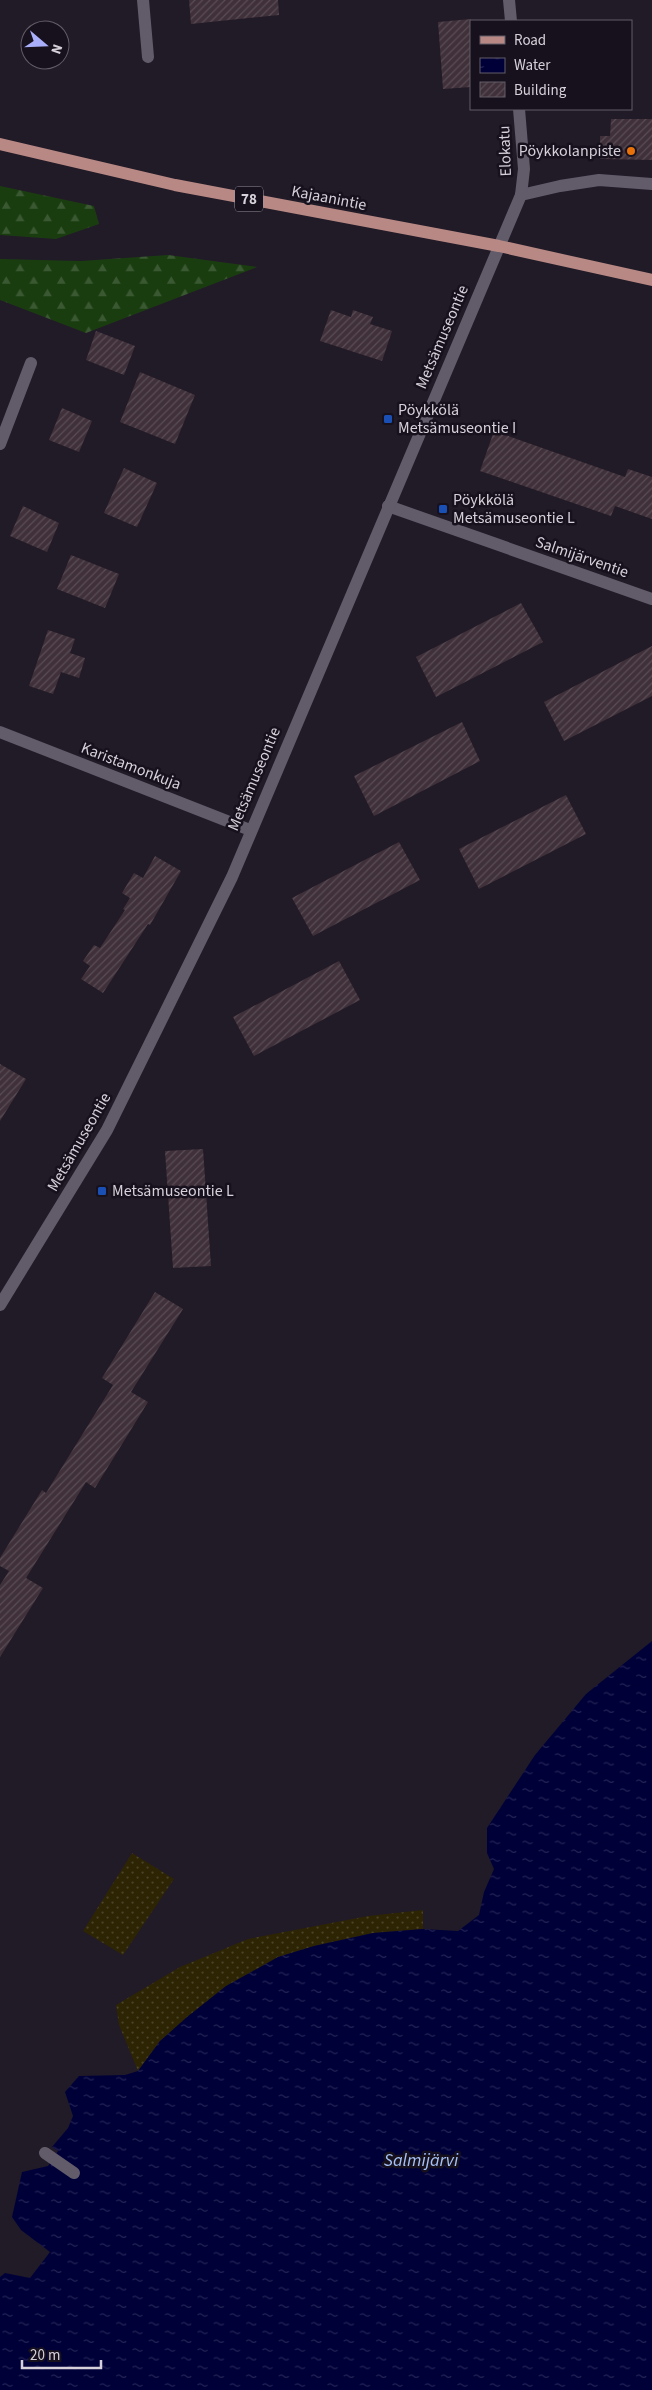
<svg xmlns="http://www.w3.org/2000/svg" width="652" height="2390" font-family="'Source Sans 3',sans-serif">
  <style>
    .forest { fill: url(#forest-firs) }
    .sand { fill: url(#sand-dots) }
    .water { fill: url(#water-ripples) }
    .building { fill: url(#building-hatch) }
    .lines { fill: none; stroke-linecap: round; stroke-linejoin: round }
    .service { stroke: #625b6a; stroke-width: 12 }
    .minor { stroke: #625b6a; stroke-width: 12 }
    .primary { stroke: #b88984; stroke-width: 12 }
    .food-dot { fill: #e8710a; stroke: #17111d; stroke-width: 2 }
    .transit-dot { fill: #1a4fb4; stroke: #17111d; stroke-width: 2 }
    .labels { text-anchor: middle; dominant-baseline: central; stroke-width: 5; stroke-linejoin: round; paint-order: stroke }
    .shield { fill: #17111d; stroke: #9c97a1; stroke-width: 1 }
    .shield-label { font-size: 15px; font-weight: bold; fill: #d5d0d9 }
    .street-label { font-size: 16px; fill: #d5d0d9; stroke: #17111d }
    .poi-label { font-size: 16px; fill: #d5d0d9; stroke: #17111d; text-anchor: start }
    .water-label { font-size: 18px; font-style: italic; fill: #a6c2fa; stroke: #17111d }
  </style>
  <defs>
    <pattern id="forest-firs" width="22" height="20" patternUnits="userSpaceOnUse" patternTransform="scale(1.25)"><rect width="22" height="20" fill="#1a3d10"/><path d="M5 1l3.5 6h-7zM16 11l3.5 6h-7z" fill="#3a5832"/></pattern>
    <pattern id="sand-dots" width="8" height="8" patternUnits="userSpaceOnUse" patternTransform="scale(1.25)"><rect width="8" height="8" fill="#2c2403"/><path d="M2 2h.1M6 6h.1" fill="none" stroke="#4a4327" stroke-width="1.8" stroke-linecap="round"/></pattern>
    <pattern id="water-ripples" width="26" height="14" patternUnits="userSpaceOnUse" patternTransform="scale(1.25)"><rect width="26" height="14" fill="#000039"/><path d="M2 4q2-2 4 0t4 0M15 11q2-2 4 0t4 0" fill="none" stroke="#242455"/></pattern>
    <pattern id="building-hatch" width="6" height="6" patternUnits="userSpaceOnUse" patternTransform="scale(1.25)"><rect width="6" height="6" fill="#3f3039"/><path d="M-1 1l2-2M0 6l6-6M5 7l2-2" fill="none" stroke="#5a4d55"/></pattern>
  </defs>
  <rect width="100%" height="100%" fill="#211a27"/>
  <!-- forest -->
  <g class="forest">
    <path d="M 0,186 L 94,206 L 99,224 L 56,239 L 0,235 Z"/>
    <path d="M 168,255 L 257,267 L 86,333 L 0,300 L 0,259 L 81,261 Z"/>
  </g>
  <!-- sand -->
  <g class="sand">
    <path d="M 132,1853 L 174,1879 L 123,1955 L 83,1931 Z"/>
    <path d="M 423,1910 L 423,1929 L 373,1933 L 314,1946 L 278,1957 L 160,2041 L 138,2071 L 119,2025 L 116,2005 L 180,1967 L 248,1939 L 368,1916 Z"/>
  </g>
  <!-- water -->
  <path class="water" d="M 652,1641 L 652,2390 L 0,2390 L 0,2277 L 5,2273 L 30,2278 L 50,2252 L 21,2230 L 12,2217 L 22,2172 L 48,2166 L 58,2151 L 52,2147 L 68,2128 L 73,2116 L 65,2092 L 79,2076 L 125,2075 L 138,2071 L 160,2041 L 187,2017 L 226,1986 L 278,1957 L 314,1946 L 373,1933 L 423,1929 L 458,1931 L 479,1915 L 484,1892 L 494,1869 L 487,1853 L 487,1828 L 535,1755 L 586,1694 Z"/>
  <!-- building -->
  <g class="building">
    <path d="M 189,0 L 278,0 L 279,15 L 191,24 Z"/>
    <path d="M 471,19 L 471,87 L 443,89 L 438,22 Z"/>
    <path d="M 611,119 L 652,119 L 652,160 L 600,159 L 600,136 L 610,136 Z"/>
    <path d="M 331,310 L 351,317 L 353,310 L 373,317 L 370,324 L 392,331 L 382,361 L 320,341 Z"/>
    <path d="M 96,331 L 135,346 L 124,375 L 86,360 Z"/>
    <path d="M 140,372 L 195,395 L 175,444 L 120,422 Z"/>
    <path d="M 62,408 L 92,421 L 79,452 L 49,440 Z"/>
    <path d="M 494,431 L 625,477 L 628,469 L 652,477 L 652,519 L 615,506 L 611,516 L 480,471 Z"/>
    <path d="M 124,468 L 157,483 L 137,527 L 104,513 Z"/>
    <path d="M 23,506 L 59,523 L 47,552 L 10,536 Z"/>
    <path d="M 71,555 L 119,574 L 105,608 L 57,589 Z"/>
    <path d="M 521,603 L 543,642 L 436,697 L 416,657 Z"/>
    <path d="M 48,630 L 75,639 L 70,653 L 85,658 L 79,678 L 61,672 L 53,694 L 29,686 Z"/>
    <path d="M 652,646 L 652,696 L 564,741 L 544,702 Z"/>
    <path d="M 462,722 L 480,761 L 374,816 L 354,776 Z"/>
    <path d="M 566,795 L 586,834 L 479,889 L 459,849 Z"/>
    <path d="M 399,842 L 420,880 L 313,936 L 292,898 Z"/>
    <path d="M 155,856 L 181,871 L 150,925 L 148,924 L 103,993 L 81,979 L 90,966 L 83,961 L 94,945 L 100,948 L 125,910 L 123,909 L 130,898 L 122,893 L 134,873 L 143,878 Z"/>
    <path d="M 339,961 L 360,1000 L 254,1056 L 233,1017 Z"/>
    <path d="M 0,1064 L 26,1079 L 0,1121 Z"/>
    <path d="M 203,1149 L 211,1266 L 173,1268 L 165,1151 Z"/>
    <path d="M 155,1292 L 183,1309 L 131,1392 L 148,1402 L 95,1488 L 86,1482 L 26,1578 L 43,1588 L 0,1657 L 0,1585 L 9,1571 L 0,1566 L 0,1558 L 42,1490 L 46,1493 L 113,1385 L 102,1378 Z"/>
  </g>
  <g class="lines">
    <!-- service -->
    <path class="service" d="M 45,2153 L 74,2173"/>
    <!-- minor -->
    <g class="minor">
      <path d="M 143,0 L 148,57"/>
      <path d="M 509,0 L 511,21"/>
      <path d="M 521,195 L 560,186 L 599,180 L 652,184"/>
      <path d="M 0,444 L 31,363"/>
      <path d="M 388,506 L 652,599"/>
      <path d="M 0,732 L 250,830"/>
      <path d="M 0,1305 L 107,1130 L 232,877 L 521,195 L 524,169 L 519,109"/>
    </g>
    <!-- primary -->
    <path class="primary" d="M 0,144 L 175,185 L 499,246 L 652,280"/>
  </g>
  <!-- markers -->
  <circle class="food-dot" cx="631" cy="151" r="5"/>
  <g class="transit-dot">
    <rect x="383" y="414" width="10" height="10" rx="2.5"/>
    <rect x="438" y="504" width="10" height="10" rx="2.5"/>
    <rect x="97" y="1186" width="10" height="10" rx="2.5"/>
  </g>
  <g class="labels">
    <!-- shield labels -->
    <rect class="shield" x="235" y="186.5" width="28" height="25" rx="4"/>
    <g class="shield-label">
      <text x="249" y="199">78</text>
    </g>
    <!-- street labels -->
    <g class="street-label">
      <text transform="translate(505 151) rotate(-92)">Elokatu</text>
      <text transform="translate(329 198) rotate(11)">Kajaanintie</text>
      <text transform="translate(442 337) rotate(-67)">Metsämuseontie</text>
      <text transform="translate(582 557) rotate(19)">Salmijärventie</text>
      <text transform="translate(131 766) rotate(21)">Karistamonkuja</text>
      <text transform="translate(254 779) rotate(-67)">Metsämuseontie</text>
      <text transform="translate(79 1142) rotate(-60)">Metsämuseontie</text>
    </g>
    <!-- poi labels -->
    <g class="poi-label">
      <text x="621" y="151" text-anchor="end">Pöykkolanpiste</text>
      <text x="398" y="410">Pöykkölä<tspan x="398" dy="18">Metsämuseontie I</tspan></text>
      <text x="453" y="500">Pöykkölä<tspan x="453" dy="18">Metsämuseontie L</tspan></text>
      <text x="112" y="1191">Metsämuseontie L</text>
    </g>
    <!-- water labels -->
    <g class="water-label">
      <text x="421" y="2160">Salmijärvi</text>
    </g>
  </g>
  <!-- legend -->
  <rect x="470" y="20" width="162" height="90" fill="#17111d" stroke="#635d68"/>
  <rect x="480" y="36" width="25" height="8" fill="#b88984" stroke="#635d68"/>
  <text x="514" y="45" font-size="15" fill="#d5d0d9">Road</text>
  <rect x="480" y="58" width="25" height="15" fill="url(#water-ripples)" stroke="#635d68"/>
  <text x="514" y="70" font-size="15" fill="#d5d0d9">Water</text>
  <rect x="480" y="82" width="25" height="15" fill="url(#building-hatch)" stroke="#635d68"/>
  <text x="514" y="95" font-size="15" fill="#d5d0d9">Building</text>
  <!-- north arrow -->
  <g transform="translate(45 45) rotate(109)"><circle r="24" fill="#17111d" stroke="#635d68"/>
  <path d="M0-4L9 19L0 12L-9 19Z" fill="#aaaffb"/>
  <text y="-8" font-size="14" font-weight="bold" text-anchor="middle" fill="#d5d0d9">N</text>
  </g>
  <!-- scale -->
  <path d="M22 2360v8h79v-8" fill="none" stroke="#d5d0d9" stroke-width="2.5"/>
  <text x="30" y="2360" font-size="15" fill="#d5d0d9" stroke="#17111d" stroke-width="4" paint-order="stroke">20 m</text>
</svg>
